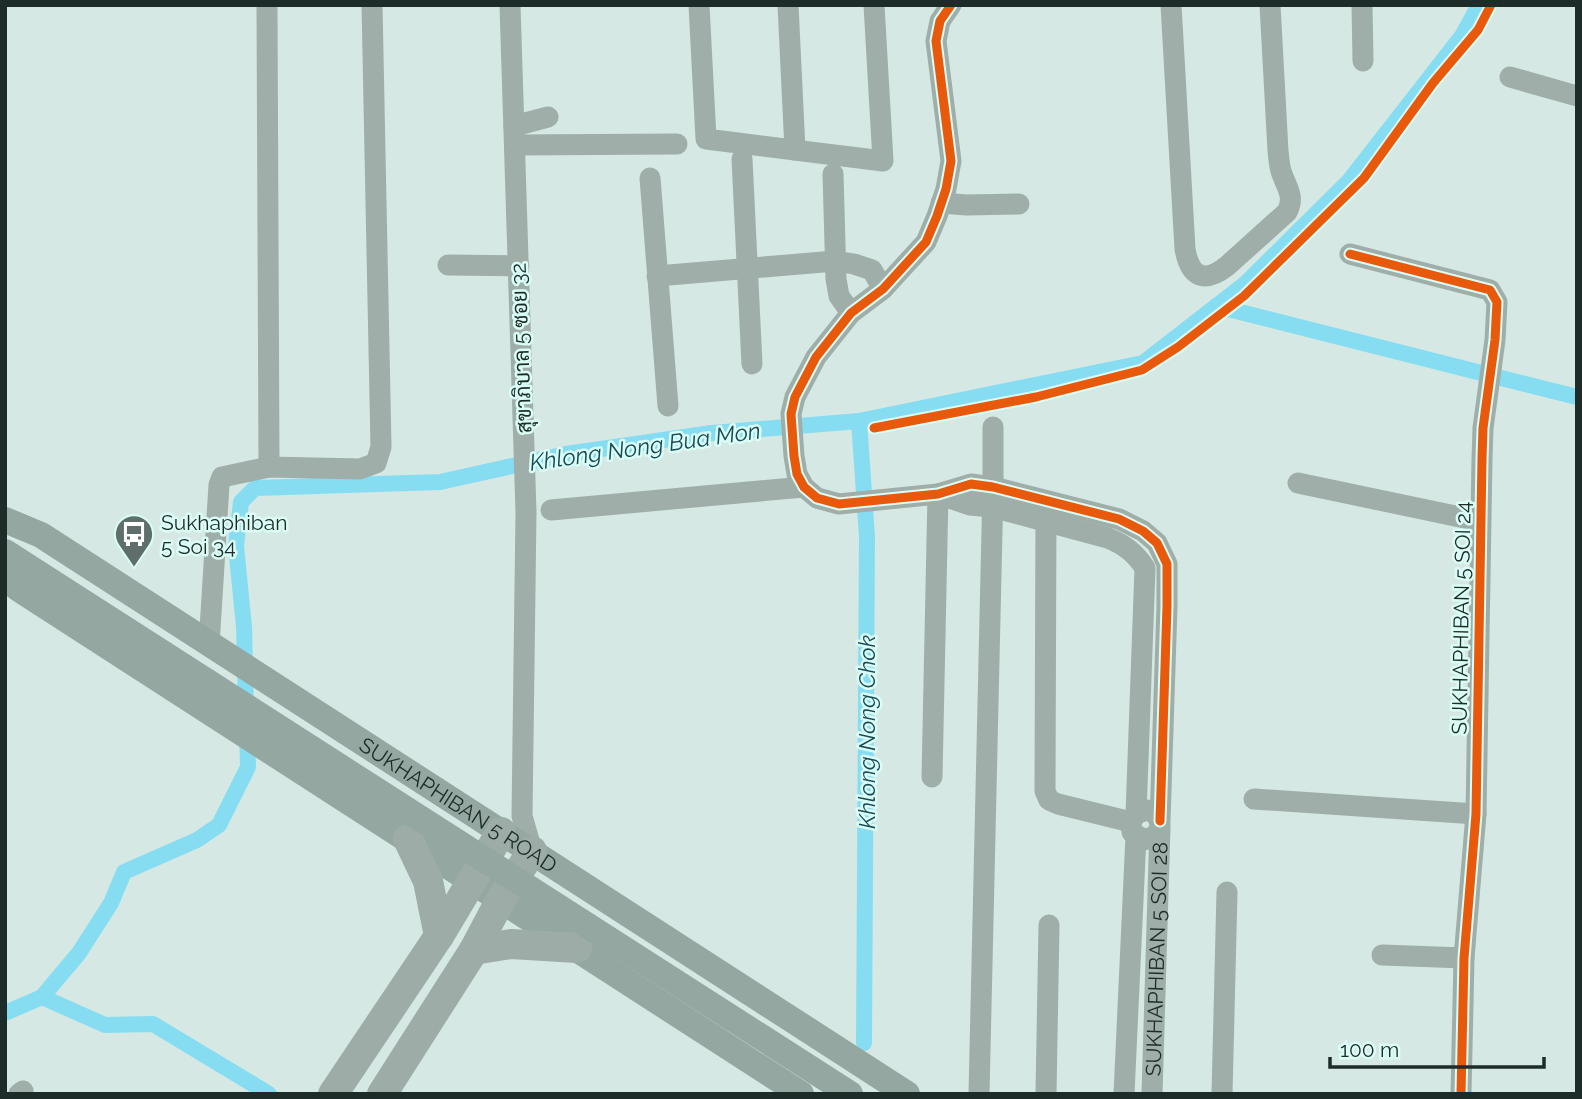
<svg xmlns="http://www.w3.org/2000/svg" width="1582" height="1099" font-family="Raleway,Sarabun,sans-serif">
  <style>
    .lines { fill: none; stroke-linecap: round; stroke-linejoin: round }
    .canal { stroke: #86ddf2; stroke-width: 16 }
    .minor { stroke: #9faea8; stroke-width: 21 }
    .major { stroke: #94a7a0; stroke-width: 26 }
    .highway { stroke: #9eaca8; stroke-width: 30 }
    .major-bridge { stroke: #94a7a0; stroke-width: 26 }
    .cycleway-casing { stroke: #dafdf6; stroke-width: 13 }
    .cycleway { stroke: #e8590c; stroke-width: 9 }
    .labels { text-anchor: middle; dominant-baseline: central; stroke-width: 5; stroke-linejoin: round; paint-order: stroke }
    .street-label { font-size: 21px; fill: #1e2c29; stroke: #dafdf6 }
    .poi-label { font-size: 21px; fill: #1e2c29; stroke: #dafdf6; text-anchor: start }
    .water-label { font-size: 23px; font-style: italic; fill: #174a57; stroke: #dafdf6 }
  </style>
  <rect width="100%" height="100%" fill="#d5e8e4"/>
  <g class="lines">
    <!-- canal -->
    <g class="canal">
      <path d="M 1216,306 L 1577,397"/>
      <path d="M 859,421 L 867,537 L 864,1043"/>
      <path d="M 246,709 L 244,627 L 236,546 L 241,502 L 255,488 L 440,482 L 566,454 L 712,433 L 859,421 L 1143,363 L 1246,283 L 1349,181 L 1462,36 L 1479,5"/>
      <path d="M 42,997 L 105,1025 L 153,1024 L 269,1094"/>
      <path d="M 5,1013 L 42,997 L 79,953 L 111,903 L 124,872 L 197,840 L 219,825 L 248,767 L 247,732"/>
    </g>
    <!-- minor -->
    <g class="minor">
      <path d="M 267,5 L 269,467"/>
      <path d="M 510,5 L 526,512 L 522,816 L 532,851"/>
      <path d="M 699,5 L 706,139 L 883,161 L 874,5"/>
      <path d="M 788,5 L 795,150"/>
      <path d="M 951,5 L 940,21 L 936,41 L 951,161 L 946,189 L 937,216 L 926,242 L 883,289 L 851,313 L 816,357 L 795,397 L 791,414 L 794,456 L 797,474 L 804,487 L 817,498 L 839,504 L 938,494 L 971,484 L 993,487 L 1119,519 L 1143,531 L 1157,543 L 1167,564 L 1167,606 L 1160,821"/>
      <path d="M 1171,5 L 1185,249 C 1190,277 1204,284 1227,266 L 1287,212 C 1295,197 1287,188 1282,174 C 1279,167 1279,158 1278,151 L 1270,5"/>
      <path d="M 1362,5 L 1363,61"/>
      <path d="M 1510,77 L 1577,96"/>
      <path d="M 514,126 L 548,117"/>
      <path d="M 515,145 L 677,144"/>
      <path d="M 742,159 L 752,364"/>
      <path d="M 833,174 L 836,279 L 839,296 L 851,313"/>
      <path d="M 650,178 L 668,406"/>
      <path d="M 941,203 L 967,205 L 1019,204"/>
      <path d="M 1350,254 L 1490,290 L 1497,302 L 1495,340 L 1483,428 L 1482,459 L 1476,814 L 1464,958 L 1461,1094"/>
      <path d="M 448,265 L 519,266"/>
      <path d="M 657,276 L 835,261 L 854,264 L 872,270 L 883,289"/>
      <path d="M 1298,483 L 1479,521"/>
      <path d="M 938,494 L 970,505 L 992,507 L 1108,538 C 1125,545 1135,553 1145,568 L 1136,814"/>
      <path d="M 1046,507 L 1045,791 L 1049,800 L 1058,804 L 1131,822"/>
      <path d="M 551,510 L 804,487"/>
      <path d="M 209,645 L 219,485 L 222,477 L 269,467 L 360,469 L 376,463 L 381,447 L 372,5"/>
      <path d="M 932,777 L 938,494"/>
      <path d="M 1254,799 L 1476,814"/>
      <path d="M 1382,955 L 1464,958"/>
      <path d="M 19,1094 L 23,1091"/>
      <path d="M 979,1094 L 993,487 L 993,427"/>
      <path d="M 1046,1094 L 1049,925"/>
      <path d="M 1124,1094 L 1136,836"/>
      <path id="s1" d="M 1152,1094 L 1160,826 C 1160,818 1155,812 1147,810 L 1136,814 L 1131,822 L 1132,832 L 1144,840 L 1157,835 L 1160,826"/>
      <path d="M 1222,1094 L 1227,892"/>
    </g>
    <!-- major -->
    <g class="major">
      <path id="s2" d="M 5,520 L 41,535 L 907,1094"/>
      <path d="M 5,552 L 206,681"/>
      <path d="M 5,578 L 19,589 L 801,1094"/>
    </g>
    <!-- highway -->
    <g class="highway">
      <path d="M 408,839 L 428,881 L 439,936"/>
      <path d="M 474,950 L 511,944 L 577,948"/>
      <path d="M 333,1094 L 439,936 L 501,832"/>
      <path d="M 382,1094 L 474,950 L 500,901 L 532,851"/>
    </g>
    <!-- major-bridge -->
    <path class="major-bridge" d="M 206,681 L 850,1094"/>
    <!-- cycleway casing -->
    <g class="cycleway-casing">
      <g id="cycleway">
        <path d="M 951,5 L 940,21 L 936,41 L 951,161 L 946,189 L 937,216 L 926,242 L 883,289 L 851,313 L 816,357 L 795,397 L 791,414 L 794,456 L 797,474 L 804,487 L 817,498 L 839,504 L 938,494 L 971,484 L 993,487 L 1119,519 L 1143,531 L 1157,543 L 1167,564 L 1167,606 L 1160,821"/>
        <path d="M 1350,254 L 1490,290 L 1497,302 L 1495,340 L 1483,428 L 1482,459 L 1476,814 L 1464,958 L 1461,1094"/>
        <path d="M 874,428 L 1036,397 L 1142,370 L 1178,347 L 1244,296 L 1364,178 L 1433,83 L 1478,30 L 1491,5"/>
      </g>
    </g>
    <!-- cycleway -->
    <use href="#cycleway" class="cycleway"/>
  </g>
  <!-- icons -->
  <defs>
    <g id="bus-pin" transform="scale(2.0125)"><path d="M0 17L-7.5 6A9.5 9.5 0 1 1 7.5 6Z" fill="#5e6e6a" stroke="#dafdf6"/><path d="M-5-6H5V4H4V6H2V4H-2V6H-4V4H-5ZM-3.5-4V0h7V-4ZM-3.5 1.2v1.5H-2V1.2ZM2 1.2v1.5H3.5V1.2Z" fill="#fff"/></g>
  </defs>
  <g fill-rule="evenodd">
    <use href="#bus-pin" x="134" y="534"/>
  </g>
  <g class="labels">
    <!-- street labels -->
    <g class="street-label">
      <text transform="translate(521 348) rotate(-92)">สุขาภิบาล 5 ซอย 32</text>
      <text transform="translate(1461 618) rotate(-89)">SUKHAPHIBAN 5 SOI 24</text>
      <text stroke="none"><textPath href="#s2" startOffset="536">SUKHAPHIBAN 5 ROAD</textPath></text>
      <text stroke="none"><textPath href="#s1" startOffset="135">SUKHAPHIBAN 5 SOI 28</textPath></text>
    </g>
    <!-- poi labels -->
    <g class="poi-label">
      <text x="161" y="522">Sukhaphiban<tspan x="161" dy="24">5 Soi 34</tspan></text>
    </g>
    <!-- water labels -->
    <g class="water-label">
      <text transform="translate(645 446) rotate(-8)">Khlong Nong Bua Mon</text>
      <text transform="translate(866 732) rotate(-90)">Khlong Nong Chok</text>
    </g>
  </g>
  <!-- border -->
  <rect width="1582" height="1099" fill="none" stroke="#1e2c29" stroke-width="14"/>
  <!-- scale -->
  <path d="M1330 1057v10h214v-10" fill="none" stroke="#1e2c29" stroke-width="3.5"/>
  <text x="1340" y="1057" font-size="21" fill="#1e2c29" stroke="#dafdf6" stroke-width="5" paint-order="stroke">100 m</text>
</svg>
